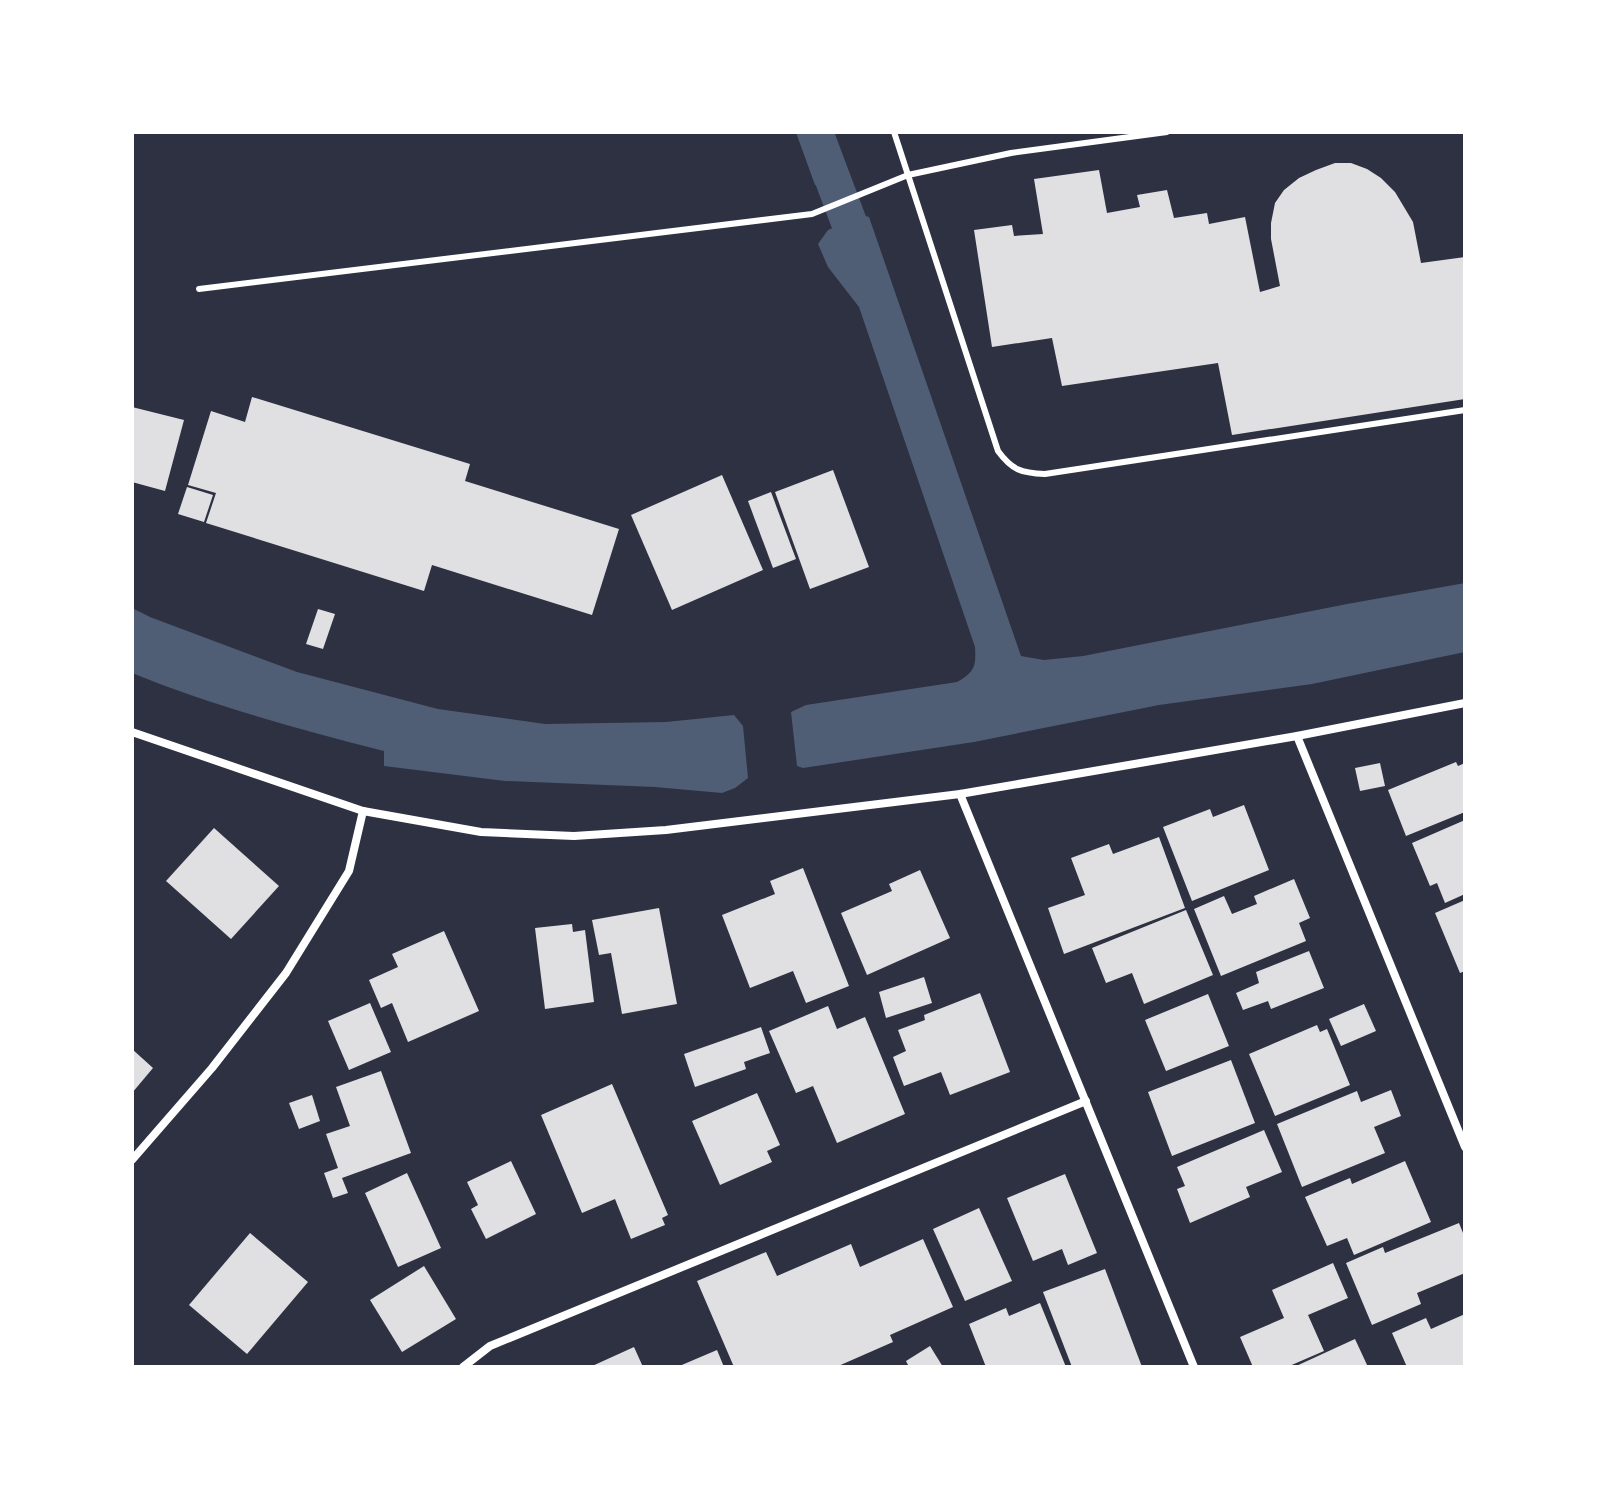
<svg xmlns="http://www.w3.org/2000/svg" width="1597" height="1499" font-family="Signika,sans-serif">
  <style>
    .water { fill: #4f5d75 }
    .lines { fill: none; stroke-linecap: round; stroke-linejoin: round }
    .canal { stroke: #4f5d75; stroke-width: 36 }
    .building { fill: #e0e0e3 }
    .service { stroke: #fff; stroke-width: 6 }
    .minor { stroke: #fff; stroke-width: 8 }
  </style>
  <rect width="100%" height="100%" fill="#2d3142"/>
  <!-- water -->
  <g class="water">
    <path d="M 796,132 L 829,132 L 844,173 L 841,180 L 815,185 Z"/>
    <path d="M 862,215 L 869,217 L 1021,656 L 1044,660 L 1083,656 L 1347,604 L 1465,583 L 1465,652 L 1312,684 L 1159,705 L 974,742 L 803,768 L 797,766 L 791,712 L 806,705 L 957,682 C 975,672 976,666 975,647 L 859,307 L 828,267 L 818,244 L 828,230 Z"/>
    <path d="M 132,608 L 150,617 L 297,672 L 438,709 L 545,724 L 666,722 L 734,715 L 743,726 L 748,778 L 735,788 L 722,793 L 655,787 L 505,781 L 384,766 L 384,751 C 299,729 213,706 132,673 Z"/>
  </g>
  <g class="lines">
    <!-- canal -->
    <path class="canal" d="M 815,132 L 865,265"/>
  </g>
  <!-- building -->
  <g class="building">
    <path d="M 1335,163 L 1351,163 L 1367,169 L 1381,178 L 1395,192 L 1413,222 L 1421,263 L 1465,257 L 1465,399 L 1232,435 L 1218,363 L 1062,386 L 1052,338 L 992,347 L 974,230 L 1012,225 L 1014,236 L 1043,234 L 1034,179 L 1099,170 L 1107,213 L 1140,207 L 1137,195 L 1167,190 L 1174,218 L 1207,213 L 1209,224 L 1245,217 L 1260,292 L 1280,286 L 1271,239 L 1271,223 L 1275,203 L 1284,190 L 1299,178 L 1316,170 Z"/>
    <path d="M 252,397 L 470,464 L 465,481 L 619,529 L 592,615 L 432,565 L 424,591 L 206,523 L 216,493 L 188,485 L 211,411 L 245,422 Z"/>
    <path d="M 132,407 L 184,420 L 165,491 L 132,482 Z"/>
    <path d="M 833,470 L 869,567 L 810,589 L 775,492 Z"/>
    <path d="M 722,475 L 763,570 L 672,610 L 631,515 Z"/>
    <path d="M 187,487 L 213,495 L 204,522 L 178,514 Z"/>
    <path d="M 771,492 L 796,559 L 773,568 L 748,501 Z"/>
    <path d="M 318,609 L 335,614 L 323,649 L 306,644 Z"/>
    <path d="M 1456,762 L 1458,766 L 1465,763 L 1465,812 L 1406,836 L 1388,790 Z"/>
    <path d="M 1380,763 L 1385,786 L 1360,791 L 1355,768 Z"/>
    <path d="M 1244,805 L 1269,870 L 1192,901 L 1163,827 L 1210,809 L 1213,817 Z"/>
    <path d="M 1465,820 L 1465,894 L 1445,903 L 1437,883 L 1430,886 L 1412,843 Z"/>
    <path d="M 214,828 L 279,886 L 231,939 L 166,881 Z"/>
    <path d="M 1159,837 L 1185,908 L 1064,954 L 1048,908 L 1085,895 L 1071,858 L 1109,844 L 1113,854 Z"/>
    <path d="M 803,868 L 849,986 L 806,1003 L 793,971 L 750,988 L 722,915 L 775,894 L 770,881 Z"/>
    <path d="M 920,870 L 950,938 L 867,975 L 841,913 L 892,891 L 889,884 Z"/>
    <path d="M 1294,879 L 1310,918 L 1299,923 L 1306,941 L 1221,976 L 1194,909 L 1224,896 L 1232,914 L 1257,904 L 1254,896 Z"/>
    <path d="M 1465,900 L 1465,971 L 1460,973 L 1435,913 Z"/>
    <path d="M 659,908 L 677,1004 L 622,1014 L 611,953 L 599,955 L 592,920 Z"/>
    <path d="M 1186,910 L 1213,975 L 1144,1004 L 1132,973 L 1106,983 L 1092,948 Z"/>
    <path d="M 572,924 L 573,932 L 585,930 L 594,1002 L 545,1009 L 535,928 Z"/>
    <path d="M 444,931 L 479,1011 L 408,1042 L 392,1003 L 381,1008 L 369,980 L 398,967 L 392,954 Z"/>
    <path d="M 1309,951 L 1324,988 L 1271,1009 L 1268,1001 L 1243,1010 L 1236,993 L 1259,983 L 1256,972 Z"/>
    <path d="M 924,977 L 932,1003 L 886,1018 L 879,992 Z"/>
    <path d="M 980,993 L 1010,1072 L 950,1095 L 941,1072 L 904,1086 L 893,1057 L 906,1051 L 898,1030 L 925,1020 L 924,1015 Z"/>
    <path d="M 1208,994 L 1229,1046 L 1166,1071 L 1145,1020 Z"/>
    <path d="M 370,1003 L 391,1052 L 349,1070 L 328,1021 Z"/>
    <path d="M 1364,1004 L 1376,1031 L 1341,1046 L 1329,1019 Z"/>
    <path d="M 828,1006 L 837,1029 L 865,1017 L 905,1114 L 837,1143 L 813,1086 L 796,1093 L 769,1031 Z"/>
    <path d="M 1317,1025 L 1320,1032 L 1327,1029 L 1350,1085 L 1275,1116 L 1249,1054 Z"/>
    <path d="M 761,1027 L 770,1053 L 744,1062 L 746,1069 L 695,1087 L 684,1054 Z"/>
    <path d="M 132,1049 L 153,1068 L 132,1093 Z"/>
    <path d="M 1231,1060 L 1255,1123 L 1172,1156 L 1148,1092 Z"/>
    <path d="M 381,1071 L 411,1153 L 342,1178 L 348,1193 L 333,1198 L 324,1173 L 338,1168 L 326,1134 L 350,1126 L 336,1087 Z"/>
    <path d="M 612,1084 L 668,1215 L 662,1218 L 665,1225 L 631,1239 L 615,1199 L 582,1213 L 541,1115 Z"/>
    <path d="M 1391,1090 L 1401,1116 L 1374,1127 L 1385,1153 L 1302,1187 L 1277,1124 L 1357,1091 L 1361,1102 Z"/>
    <path d="M 757,1093 L 780,1145 L 767,1151 L 772,1162 L 720,1185 L 692,1121 Z"/>
    <path d="M 312,1095 L 320,1121 L 299,1129 L 289,1103 Z"/>
    <path d="M 1264,1130 L 1282,1172 L 1246,1187 L 1250,1197 L 1190,1223 L 1177,1189 L 1185,1186 L 1177,1167 Z"/>
    <path d="M 511,1161 L 536,1214 L 486,1239 L 471,1209 L 478,1205 L 467,1182 Z"/>
    <path d="M 1405,1161 L 1431,1222 L 1354,1255 L 1347,1238 L 1327,1246 L 1305,1197 L 1350,1178 L 1352,1184 Z"/>
    <path d="M 407,1173 L 441,1248 L 398,1267 L 365,1193 Z"/>
    <path d="M 1065,1174 L 1097,1253 L 1068,1265 L 1062,1249 L 1033,1261 L 1007,1198 Z"/>
    <path d="M 979,1208 L 1012,1281 L 965,1301 L 933,1229 Z"/>
    <path d="M 1459,1223 L 1465,1238 L 1465,1273 L 1417,1293 L 1421,1304 L 1372,1325 L 1346,1263 L 1383,1247 L 1385,1253 Z"/>
    <path d="M 250,1233 L 308,1282 L 247,1354 L 189,1305 Z"/>
    <path d="M 923,1239 L 953,1307 L 890,1335 L 893,1342 L 836,1367 L 734,1367 L 697,1281 L 766,1252 L 777,1276 L 851,1244 L 860,1267 Z"/>
    <path d="M 1333,1263 L 1348,1298 L 1308,1315 L 1324,1351 L 1287,1367 L 1253,1367 L 1240,1337 L 1284,1318 L 1272,1290 Z"/>
    <path d="M 424,1266 L 456,1319 L 402,1352 L 370,1300 Z"/>
    <path d="M 1105,1269 L 1142,1367 L 1072,1367 L 1043,1292 Z"/>
    <path d="M 1040,1303 L 1066,1367 L 986,1367 L 969,1324 L 1006,1308 L 1009,1316 Z"/>
    <path d="M 1465,1314 L 1465,1366 L 1407,1367 L 1392,1333 L 1426,1318 L 1431,1329 Z"/>
    <path d="M 1355,1339 L 1368,1367 L 1294,1367 Z"/>
    <path d="M 930,1346 L 943,1367 L 909,1367 L 906,1361 Z"/>
    <path d="M 634,1347 L 643,1367 L 590,1367 Z"/>
    <path d="M 717,1350 L 724,1367 L 677,1367 Z"/>
  </g>
  <g class="lines">
    <!-- service -->
    <g class="service">
      <path d="M 894,132 L 908,175 L 1011,153 L 1167,132"/>
      <path d="M 199,289 L 812,214 L 908,175 L 998,451 C 1012,470 1021,473 1045,474 L 1465,410"/>
    </g>
    <!-- minor -->
    <g class="minor">
      <path d="M 132,732 L 363,811 L 481,832 L 574,836 L 666,830 L 960,794 L 1297,736 L 1465,703"/>
      <path d="M 1297,736 L 1465,1147"/>
      <path d="M 960,794 L 1194,1367"/>
      <path d="M 132,1160 L 212,1068 L 286,973 L 349,871 L 363,811"/>
      <path d="M 463,1367 L 490,1346 L 1086,1101"/>
    </g>
  </g>
  <!-- border -->
  <rect width="1597" height="1499" fill="none" stroke="#ffffff" stroke-width="268"/>
</svg>
